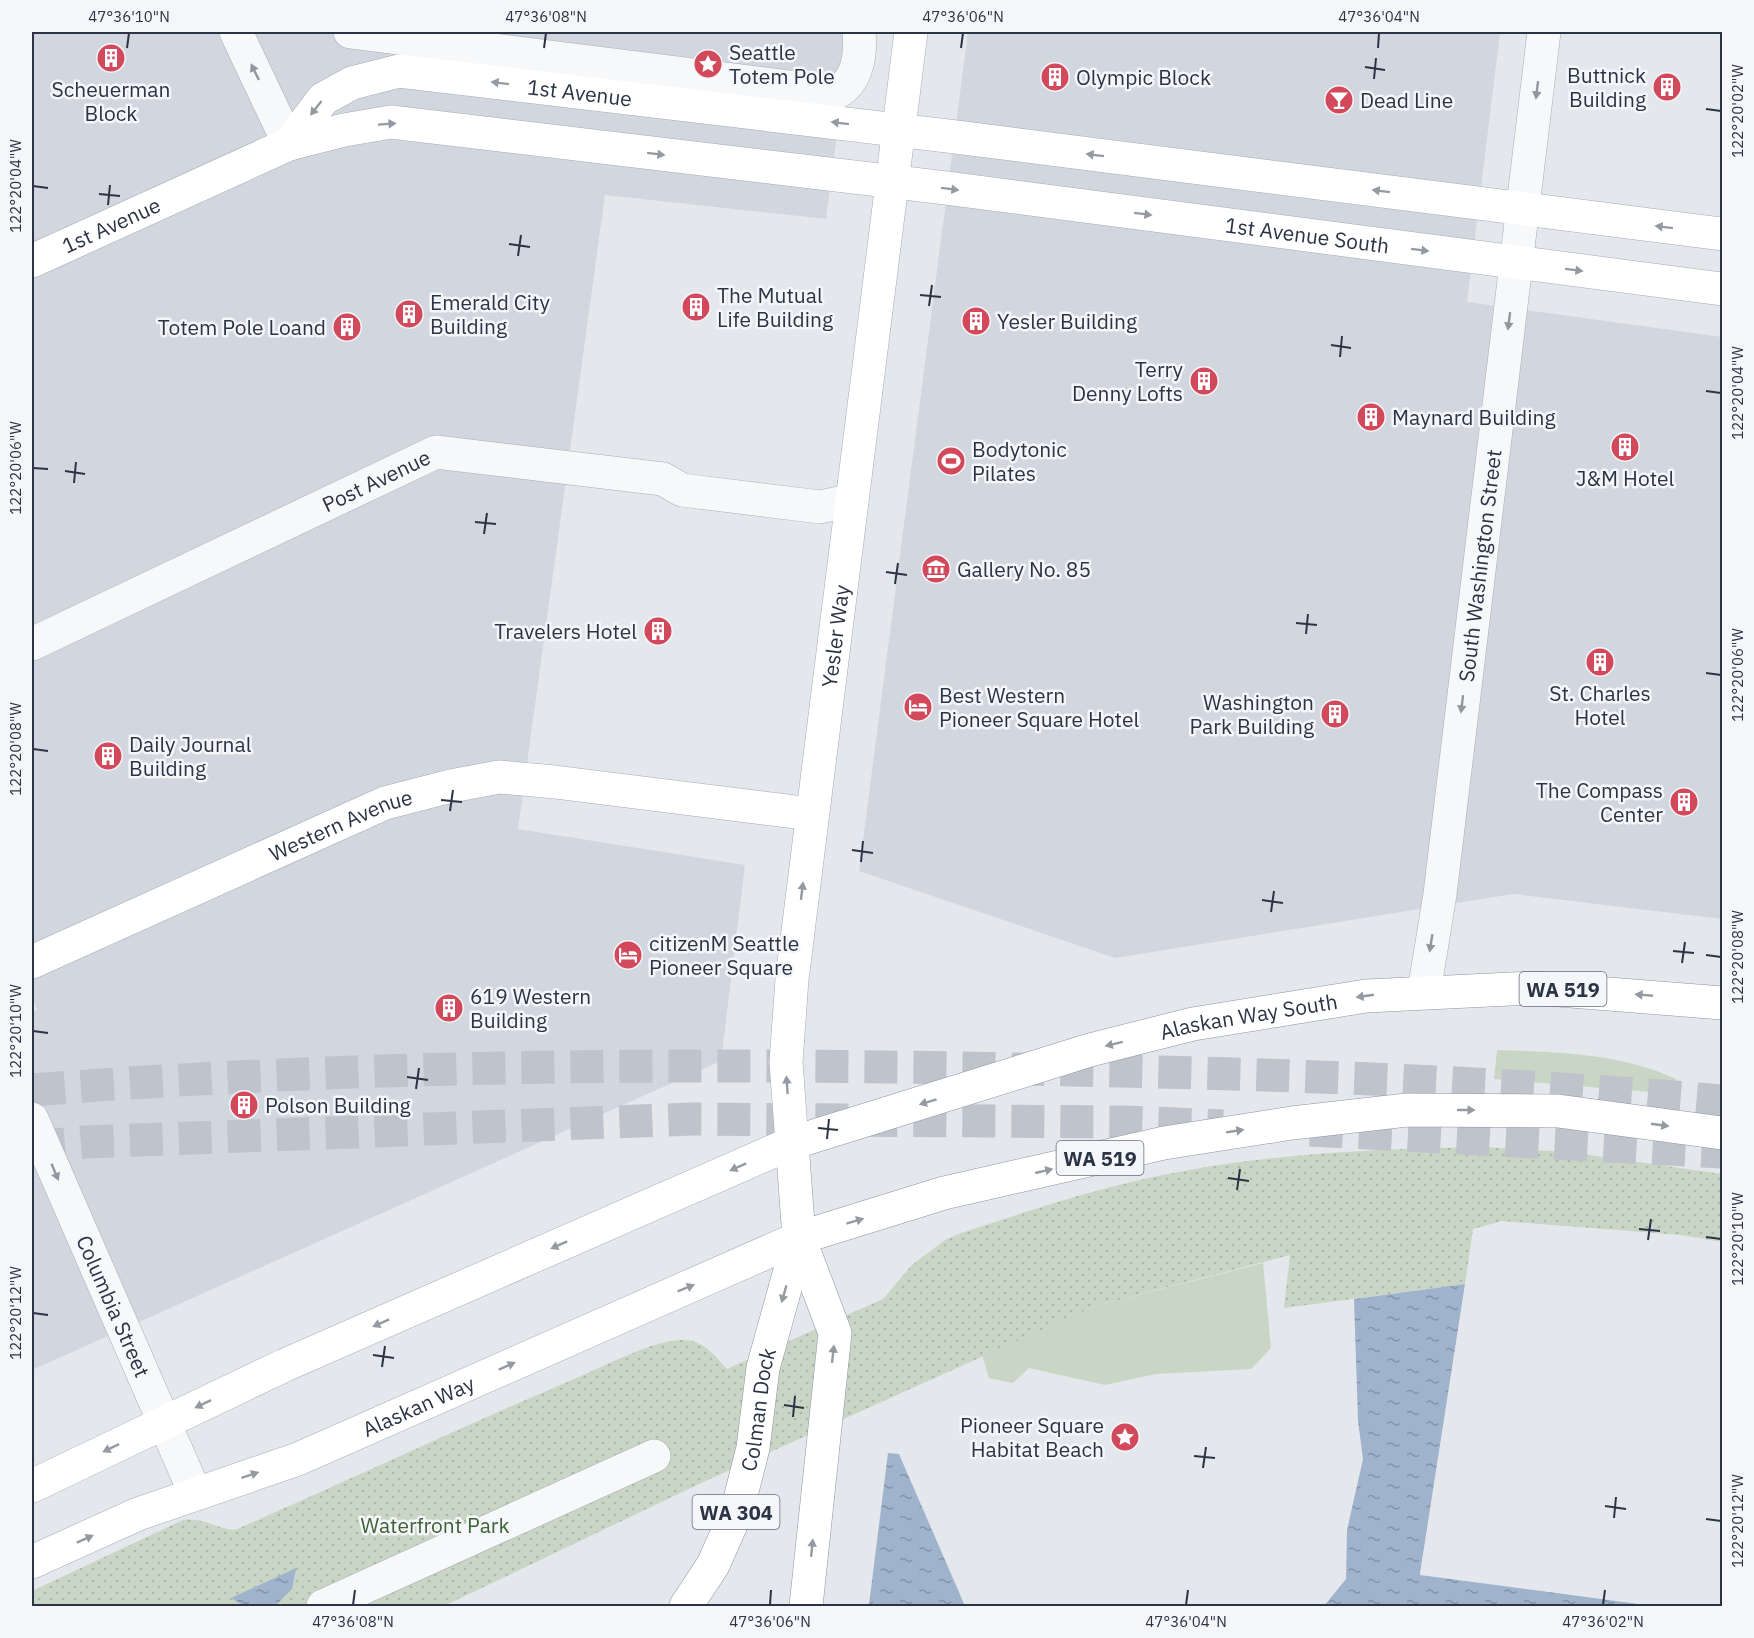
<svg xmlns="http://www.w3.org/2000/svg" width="1754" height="1638" font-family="'IBM Plex Sans',sans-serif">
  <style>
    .built { fill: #d2d6de }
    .grass { fill: #c9d6c5 }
    .park { fill: url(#park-dots) }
    .water { fill: url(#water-ripples) }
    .pier { fill: #e4e7ec }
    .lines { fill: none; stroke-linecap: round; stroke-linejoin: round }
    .highway-tunnel { stroke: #bfc3cb; stroke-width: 33; stroke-dasharray: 33 16; stroke-linecap: butt }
    .minor-casing { stroke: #a9aeb7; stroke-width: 34 }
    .major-casing { stroke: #a3abb8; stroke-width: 34 }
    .highway-casing { stroke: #8b94a3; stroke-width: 34 }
    .minor { stroke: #f7f8fa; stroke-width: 33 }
    .major { stroke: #fff; stroke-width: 33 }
    .highway { stroke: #fff; stroke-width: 33 }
    .oneway { fill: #9196a0 }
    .oneway2 { fill: #959aa2 }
    .ticks { fill: none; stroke: #2b3445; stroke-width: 2 }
    .labels { text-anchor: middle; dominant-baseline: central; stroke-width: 5; stroke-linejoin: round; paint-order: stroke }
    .shield { fill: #f4f6f9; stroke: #676e7b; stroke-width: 1.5 }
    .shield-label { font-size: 20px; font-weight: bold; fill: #2b3445 }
    .poi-label { font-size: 21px; fill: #2b3445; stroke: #f4f6f9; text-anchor: start }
    .street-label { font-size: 21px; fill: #2b3445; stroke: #f4f6f9 }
    .park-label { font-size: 21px; fill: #3f6138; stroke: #f4f6f9 }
    .neatline { fill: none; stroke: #2b3445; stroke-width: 2 }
    .ticks-label { font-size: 15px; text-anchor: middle; fill: #2b3445 }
  </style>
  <defs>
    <pattern id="park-dots" width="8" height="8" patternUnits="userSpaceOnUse" patternTransform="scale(1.5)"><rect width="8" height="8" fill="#c9d6c5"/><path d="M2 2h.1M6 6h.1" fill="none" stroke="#adb8ab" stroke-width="1.8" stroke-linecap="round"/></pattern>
    <pattern id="water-ripples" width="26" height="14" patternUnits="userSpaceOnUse" patternTransform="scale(1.5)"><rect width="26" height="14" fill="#9fb4cc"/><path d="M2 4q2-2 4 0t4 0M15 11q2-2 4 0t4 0" fill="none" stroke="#8293a7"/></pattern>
  </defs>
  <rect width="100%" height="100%" fill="#e4e7ec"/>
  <!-- built -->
  <g class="built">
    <path d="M 32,32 L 850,32 L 826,219 L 605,195 L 518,829 L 745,865 L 721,1061 L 32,1370 L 32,1013 L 37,1010 L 32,997 Z"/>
    <path d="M 968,32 L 1500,32 L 1467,302 L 1722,337 L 1722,919 L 1513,894 L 1115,958 L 859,871 Z"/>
  </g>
  <!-- grass -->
  <g class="grass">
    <path d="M 1497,1050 C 1557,1052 1621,1053 1676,1079 L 1674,1094 L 1494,1079 Z"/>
    <path d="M 1263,1263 L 1271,1348 L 1251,1369 L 1156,1374 L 1105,1385 L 1029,1368 L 1013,1383 L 989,1378 L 982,1355 L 1095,1306 Z"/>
  </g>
  <!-- park -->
  <path class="park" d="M 1483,1147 L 1568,1152 L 1722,1174 L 1722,1242 L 1681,1235 L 1502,1221 L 1473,1229 L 1465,1284 L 1284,1308 L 1290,1255 L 1095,1306 L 699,1484 L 444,1606 L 32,1606 L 32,1591 L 183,1520 C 203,1517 216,1529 235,1530 C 348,1481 459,1428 572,1380 C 602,1368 651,1340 683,1340 C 704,1340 714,1355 727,1369 L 883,1299 L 912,1265 L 945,1240 L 961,1233 C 1022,1213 1082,1193 1144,1179 C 1256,1154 1369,1149 1483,1147 Z"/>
  <!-- water -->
  <g class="water">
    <path d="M 1465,1284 L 1420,1574 L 1653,1606 L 1324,1606 L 1346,1579 L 1347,1530 L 1363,1459 L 1358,1421 L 1354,1299 Z"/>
    <path d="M 888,1453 L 899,1454 L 965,1606 L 869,1605 Z"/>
    <path d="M 296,1568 L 292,1589 L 277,1604 L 244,1606 L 231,1598 Z"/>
  </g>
  <!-- pier -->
  <path class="pier" d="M 1466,1281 L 1468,1285 L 1423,1572 L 1653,1604 L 1656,1606 L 1420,1575 Z"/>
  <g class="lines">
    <!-- highway-tunnel -->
    <g class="highway-tunnel">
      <path d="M 32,1090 C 340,1066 649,1063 958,1068 C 1213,1072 1468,1079 1722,1101"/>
      <path d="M 1310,1130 L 1722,1152"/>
      <path d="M 32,1147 L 86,1142 L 692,1119 L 1125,1122 L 1223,1126"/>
    </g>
    <!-- minor casing -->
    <g class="minor-casing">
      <g id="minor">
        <path d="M 236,32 L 289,144"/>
        <path d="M 350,32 L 836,93 C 858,81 861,54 859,32"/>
        <path id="s1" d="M 32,644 L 436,452 L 663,479 L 682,490 L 820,507 L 852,500"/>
        <path id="s2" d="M 1424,992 L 1440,894 L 1544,32"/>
        <path id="s3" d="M 32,1119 L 195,1493"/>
        <path d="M 323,1606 L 654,1456"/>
      </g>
    </g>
    <!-- major casing -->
    <g class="major-casing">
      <g id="major">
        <path id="s4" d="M 289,144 L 323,99 L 352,83 L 399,71 L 956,137 L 1722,234"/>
        <path id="s5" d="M 32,261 L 289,144 L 344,130 L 391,122 L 946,188 L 1722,289"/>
        <path id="s6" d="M 32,962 L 385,803 L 451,786 L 499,777 L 555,782 L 812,814"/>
        <path id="s7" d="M 32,1486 L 285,1365 L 792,1143 L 786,1062 L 792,979 L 911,32"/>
        <path id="s8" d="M 32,1562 L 138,1514 L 298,1459 L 799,1238"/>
      </g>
    </g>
    <!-- highway casing -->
    <g class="highway-casing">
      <g id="highway">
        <path d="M 799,1238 L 944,1193 L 1164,1143 L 1292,1123 L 1407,1110 L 1558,1111 L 1722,1133"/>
        <path id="s9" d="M 686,1606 L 713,1565 L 737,1511 L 753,1448 L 763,1368 L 799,1238"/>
        <path id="s10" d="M 806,1606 L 835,1333 L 799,1238 L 792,1143 L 1090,1050 L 1193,1024 L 1366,996 L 1533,988 L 1722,1003"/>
      </g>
    </g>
    <!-- minor -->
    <use href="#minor" class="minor"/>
    <!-- major -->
    <use href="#major" class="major"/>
    <!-- highway -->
    <use href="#highway" class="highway"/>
  </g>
  <!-- one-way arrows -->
  <defs><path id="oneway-solid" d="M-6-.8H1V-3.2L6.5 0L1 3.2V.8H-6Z" transform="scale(1.5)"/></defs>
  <g class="oneway">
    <use href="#oneway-solid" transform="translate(255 72) rotate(-116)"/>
    <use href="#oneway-solid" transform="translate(1537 90) rotate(97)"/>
    <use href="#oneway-solid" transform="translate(1509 321) rotate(97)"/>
    <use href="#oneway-solid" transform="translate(1462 704) rotate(97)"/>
    <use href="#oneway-solid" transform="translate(1431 943) rotate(99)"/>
    <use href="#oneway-solid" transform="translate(55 1172) rotate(67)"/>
  </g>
  <g class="oneway2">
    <use href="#oneway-solid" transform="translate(500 83) rotate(-173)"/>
    <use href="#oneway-solid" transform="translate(316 108) rotate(128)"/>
    <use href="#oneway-solid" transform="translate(840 123) rotate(-173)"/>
    <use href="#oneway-solid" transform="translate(387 124) rotate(-4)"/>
    <use href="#oneway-solid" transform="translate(656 154) rotate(7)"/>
    <use href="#oneway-solid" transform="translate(1095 155) rotate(-173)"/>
    <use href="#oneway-solid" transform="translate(950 189) rotate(7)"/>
    <use href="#oneway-solid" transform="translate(1381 191) rotate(-173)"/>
    <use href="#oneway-solid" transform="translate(1143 214) rotate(7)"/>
    <use href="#oneway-solid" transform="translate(1664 227) rotate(-173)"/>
    <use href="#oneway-solid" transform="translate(1420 250) rotate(7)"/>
    <use href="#oneway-solid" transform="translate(1574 270) rotate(7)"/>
    <use href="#oneway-solid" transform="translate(802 891) rotate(-83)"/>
    <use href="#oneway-solid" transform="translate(1644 995) rotate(-175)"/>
    <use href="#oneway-solid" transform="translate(1365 996) rotate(172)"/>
    <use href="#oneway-solid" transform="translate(1114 1044) rotate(166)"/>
    <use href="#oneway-solid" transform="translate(787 1085) rotate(-94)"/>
    <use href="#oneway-solid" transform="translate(928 1102) rotate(163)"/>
    <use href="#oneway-solid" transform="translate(1466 1110)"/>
    <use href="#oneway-solid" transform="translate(1660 1125) rotate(8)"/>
    <use href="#oneway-solid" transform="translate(1235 1131) rotate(-9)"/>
    <use href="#oneway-solid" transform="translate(738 1167) rotate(156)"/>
    <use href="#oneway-solid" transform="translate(1044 1171) rotate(-13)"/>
    <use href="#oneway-solid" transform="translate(855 1221) rotate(-17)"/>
    <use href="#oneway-solid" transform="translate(559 1245) rotate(156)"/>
    <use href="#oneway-solid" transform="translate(686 1288) rotate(-22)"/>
    <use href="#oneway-solid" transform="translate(784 1294) rotate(106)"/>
    <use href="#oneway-solid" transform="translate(381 1323) rotate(156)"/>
    <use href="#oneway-solid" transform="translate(833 1354) rotate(-84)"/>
    <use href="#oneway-solid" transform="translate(507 1366) rotate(-24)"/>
    <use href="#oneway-solid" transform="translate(203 1404) rotate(154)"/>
    <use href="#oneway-solid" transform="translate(111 1448) rotate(154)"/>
    <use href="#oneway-solid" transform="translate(250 1475) rotate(-18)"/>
    <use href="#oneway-solid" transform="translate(85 1539) rotate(-24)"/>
    <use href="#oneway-solid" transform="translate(812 1548) rotate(-84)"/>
  </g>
  <!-- ticks -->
  <path class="ticks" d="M 127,48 L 129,33M 544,48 L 546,33M 961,48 L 963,33M 1378,48 L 1379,33M 1365,67 L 1385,70M 1374,79 L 1376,58M 1706,109 L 1721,111M 33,186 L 48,188M 99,194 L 120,196M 108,205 L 110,185M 509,244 L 530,247M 518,256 L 521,235M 920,295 L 941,297M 929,306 L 932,285M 1331,345 L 1351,348M 1340,357 L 1342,336M 1706,391 L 1721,393M 33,468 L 48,469M 65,471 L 85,474M 74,483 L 76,462M 475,522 L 496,524M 484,534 L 487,513M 886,572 L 907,575M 895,584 L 898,563M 1296,623 L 1317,625M 1306,634 L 1308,614M 1706,673 L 1721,675M 33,749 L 48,751M 441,800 L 462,802M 450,811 L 453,790M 852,850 L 873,853M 861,862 L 863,841M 1262,900 L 1283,903M 1271,912 L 1274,891M 1673,951 L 1694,953M 1706,955 L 1721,957M 1682,963 L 1685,942M 33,1031 L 48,1033M 407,1077 L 428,1080M 416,1089 L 419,1068M 818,1128 L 838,1130M 827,1139 L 829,1119M 1228,1178 L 1249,1181M 1237,1190 L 1240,1169M 1639,1229 L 1660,1231M 1706,1237 L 1721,1239M 1648,1240 L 1651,1219M 33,1313 L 48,1315M 373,1355 L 394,1358M 382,1367 L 385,1346M 784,1405 L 804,1408M 793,1417 L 795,1396M 1194,1456 L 1215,1458M 1203,1468 L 1206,1447M 1605,1506 L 1626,1509M 1614,1518 L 1616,1497M 1706,1519 L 1721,1521M 353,1605 L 355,1590M 770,1605 L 771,1590M 1186,1605 L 1188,1590M 1603,1605 L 1605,1590"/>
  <!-- icons -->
  <defs>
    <g id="building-disc" transform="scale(1.5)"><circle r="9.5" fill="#d1495b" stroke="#f4f6f9"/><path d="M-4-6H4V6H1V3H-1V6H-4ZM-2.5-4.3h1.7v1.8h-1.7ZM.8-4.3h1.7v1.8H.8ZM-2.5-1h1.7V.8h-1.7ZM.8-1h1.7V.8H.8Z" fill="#fff"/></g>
    <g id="sight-disc" transform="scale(1.5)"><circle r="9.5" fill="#d1495b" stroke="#f4f6f9"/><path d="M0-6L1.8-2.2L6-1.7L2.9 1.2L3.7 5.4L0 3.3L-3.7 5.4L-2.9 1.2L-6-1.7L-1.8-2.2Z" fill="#fff"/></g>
    <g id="bar-disc" transform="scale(1.5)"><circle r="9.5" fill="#d1495b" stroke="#f4f6f9"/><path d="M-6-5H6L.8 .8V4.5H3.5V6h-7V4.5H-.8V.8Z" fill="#fff"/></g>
    <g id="stadium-disc" transform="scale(1.5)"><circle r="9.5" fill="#d1495b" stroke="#f4f6f9"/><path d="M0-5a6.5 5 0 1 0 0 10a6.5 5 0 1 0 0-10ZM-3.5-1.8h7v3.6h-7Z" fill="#fff"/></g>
    <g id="museum-disc" transform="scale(1.5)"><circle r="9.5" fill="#d1495b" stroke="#f4f6f9"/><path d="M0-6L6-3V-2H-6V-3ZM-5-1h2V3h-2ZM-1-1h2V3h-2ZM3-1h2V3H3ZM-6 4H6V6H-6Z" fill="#fff"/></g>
    <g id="hotel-disc" transform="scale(1.5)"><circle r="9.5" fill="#d1495b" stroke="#f4f6f9"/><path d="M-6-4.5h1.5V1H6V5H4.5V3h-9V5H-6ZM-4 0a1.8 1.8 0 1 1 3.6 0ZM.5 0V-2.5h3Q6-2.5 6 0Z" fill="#fff"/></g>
  </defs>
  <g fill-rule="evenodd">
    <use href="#building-disc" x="111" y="58"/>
    <use href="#sight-disc" x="708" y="64"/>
    <use href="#building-disc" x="1055" y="77"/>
    <use href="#building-disc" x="1667" y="87"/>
    <use href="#bar-disc" x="1339" y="100"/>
    <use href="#building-disc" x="696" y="307"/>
    <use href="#building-disc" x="409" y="314"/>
    <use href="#building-disc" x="976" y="321"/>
    <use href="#building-disc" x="347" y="327"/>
    <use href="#building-disc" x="1204" y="381"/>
    <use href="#building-disc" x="1371" y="417"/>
    <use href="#building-disc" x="1625" y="447"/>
    <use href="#stadium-disc" x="951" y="461"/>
    <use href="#museum-disc" x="936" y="569"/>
    <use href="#building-disc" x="658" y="631"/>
    <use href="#building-disc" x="1600" y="662"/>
    <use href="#hotel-disc" x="918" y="707"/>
    <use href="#building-disc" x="1335" y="714"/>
    <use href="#building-disc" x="108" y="756"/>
    <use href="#building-disc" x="1684" y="802"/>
    <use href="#hotel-disc" x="628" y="955"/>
    <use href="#building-disc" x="449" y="1008"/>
    <use href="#building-disc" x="244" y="1105"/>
    <use href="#sight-disc" x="1125" y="1437"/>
  </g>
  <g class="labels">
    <!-- shield labels -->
    <g class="shield">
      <rect x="1519.5" y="972" width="87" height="34" rx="4.5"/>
      <rect x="1056.5" y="1141" width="87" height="34" rx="4.5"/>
      <rect x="692.5" y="1495" width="87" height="34" rx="4.5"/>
    </g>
    <g class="shield-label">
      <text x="1563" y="989">WA 519</text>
      <text x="1100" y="1158">WA 519</text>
      <text x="736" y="1512">WA 304</text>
    </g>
    <!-- poi labels -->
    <g class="poi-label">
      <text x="729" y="52">Seattle<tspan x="729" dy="24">Totem Pole</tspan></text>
      <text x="1646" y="75" text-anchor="end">Buttnick<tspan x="1646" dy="24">Building</tspan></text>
      <text x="1076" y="77">Olympic Block</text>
      <text x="111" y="89" text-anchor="middle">Scheuerman<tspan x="111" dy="24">Block</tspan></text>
      <text x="1360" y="100">Dead Line</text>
      <text x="717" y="295">The Mutual<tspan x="717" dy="24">Life Building</tspan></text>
      <text x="430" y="302">Emerald City<tspan x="430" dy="24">Building</tspan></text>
      <text x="997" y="321">Yesler Building</text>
      <text x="326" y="327" text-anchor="end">Totem Pole Loand</text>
      <text x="1183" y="369" text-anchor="end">Terry<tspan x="1183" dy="24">Denny Lofts</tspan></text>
      <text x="1392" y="417">Maynard Building</text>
      <text x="972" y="449">Bodytonic<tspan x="972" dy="24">Pilates</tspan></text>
      <text x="1625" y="478" text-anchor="middle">J&amp;M Hotel</text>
      <text x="957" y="569">Gallery No. 85</text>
      <text x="637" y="631" text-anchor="end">Travelers Hotel</text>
      <text x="1600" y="693" text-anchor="middle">St. Charles<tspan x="1600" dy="24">Hotel</tspan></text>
      <text x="939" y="695">Best Western<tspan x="939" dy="24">Pioneer Square Hotel</tspan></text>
      <text x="1314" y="702" text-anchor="end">Washington<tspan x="1314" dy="24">Park Building</tspan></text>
      <text x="129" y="744">Daily Journal<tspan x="129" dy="24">Building</tspan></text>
      <text x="1663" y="790" text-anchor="end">The Compass<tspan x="1663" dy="24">Center</tspan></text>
      <text x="649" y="943">citizenM Seattle<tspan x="649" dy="24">Pioneer Square</tspan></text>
      <text x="470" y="996">619 Western<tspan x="470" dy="24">Building</tspan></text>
      <text x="265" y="1105">Polson Building</text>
      <text x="1104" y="1425" text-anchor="end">Pioneer Square<tspan x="1104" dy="24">Habitat Beach</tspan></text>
    </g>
    <!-- street labels -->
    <g class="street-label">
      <text stroke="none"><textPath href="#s4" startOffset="320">1st Avenue</textPath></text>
      <text stroke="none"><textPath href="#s5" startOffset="87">1st Avenue</textPath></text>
      <text stroke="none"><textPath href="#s5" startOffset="1310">1st Avenue South</textPath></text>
      <text stroke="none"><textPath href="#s1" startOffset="381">Post Avenue</textPath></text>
      <text stroke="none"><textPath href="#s2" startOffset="430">South Washington Street</textPath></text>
      <text stroke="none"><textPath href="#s7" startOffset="1344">Yesler Way</textPath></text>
      <text stroke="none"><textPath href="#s6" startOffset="338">Western Avenue</textPath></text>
      <text stroke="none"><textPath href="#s10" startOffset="946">Alaskan Way South</textPath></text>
      <text stroke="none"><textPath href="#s3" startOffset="204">Columbia Street</textPath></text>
      <text stroke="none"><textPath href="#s8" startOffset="417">Alaskan Way</textPath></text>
      <text stroke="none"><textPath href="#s9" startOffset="212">Colman Dock</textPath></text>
    </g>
    <!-- park labels -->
    <g class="park-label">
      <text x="435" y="1525">Waterfront Park</text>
    </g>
  </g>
  <!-- border -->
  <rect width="1754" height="1638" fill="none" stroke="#f4f6f9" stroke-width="66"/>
  <rect x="33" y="33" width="1688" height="1572" class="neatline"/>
  <g class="ticks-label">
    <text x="129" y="22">47°36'10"N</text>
    <text x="546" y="22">47°36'08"N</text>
    <text x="963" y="22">47°36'06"N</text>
    <text x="1379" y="22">47°36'04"N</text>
    <text transform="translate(1738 111) rotate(-90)" y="5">122°20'02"W</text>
    <text transform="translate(16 186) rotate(-90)" y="5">122°20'04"W</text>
    <text transform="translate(1738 393) rotate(-90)" y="5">122°20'04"W</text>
    <text transform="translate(16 468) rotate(-90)" y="5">122°20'06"W</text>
    <text transform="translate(1738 675) rotate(-90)" y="5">122°20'06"W</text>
    <text transform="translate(16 749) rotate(-90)" y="5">122°20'08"W</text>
    <text transform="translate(1738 957) rotate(-90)" y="5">122°20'08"W</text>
    <text transform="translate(16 1031) rotate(-90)" y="5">122°20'10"W</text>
    <text transform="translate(1738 1239) rotate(-90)" y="5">122°20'10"W</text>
    <text transform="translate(16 1313) rotate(-90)" y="5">122°20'12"W</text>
    <text transform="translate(1738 1521) rotate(-90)" y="5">122°20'12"W</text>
    <text x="353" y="1627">47°36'08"N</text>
    <text x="770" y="1627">47°36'06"N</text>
    <text x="1186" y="1627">47°36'04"N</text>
    <text x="1603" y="1627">47°36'02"N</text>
  </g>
</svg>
